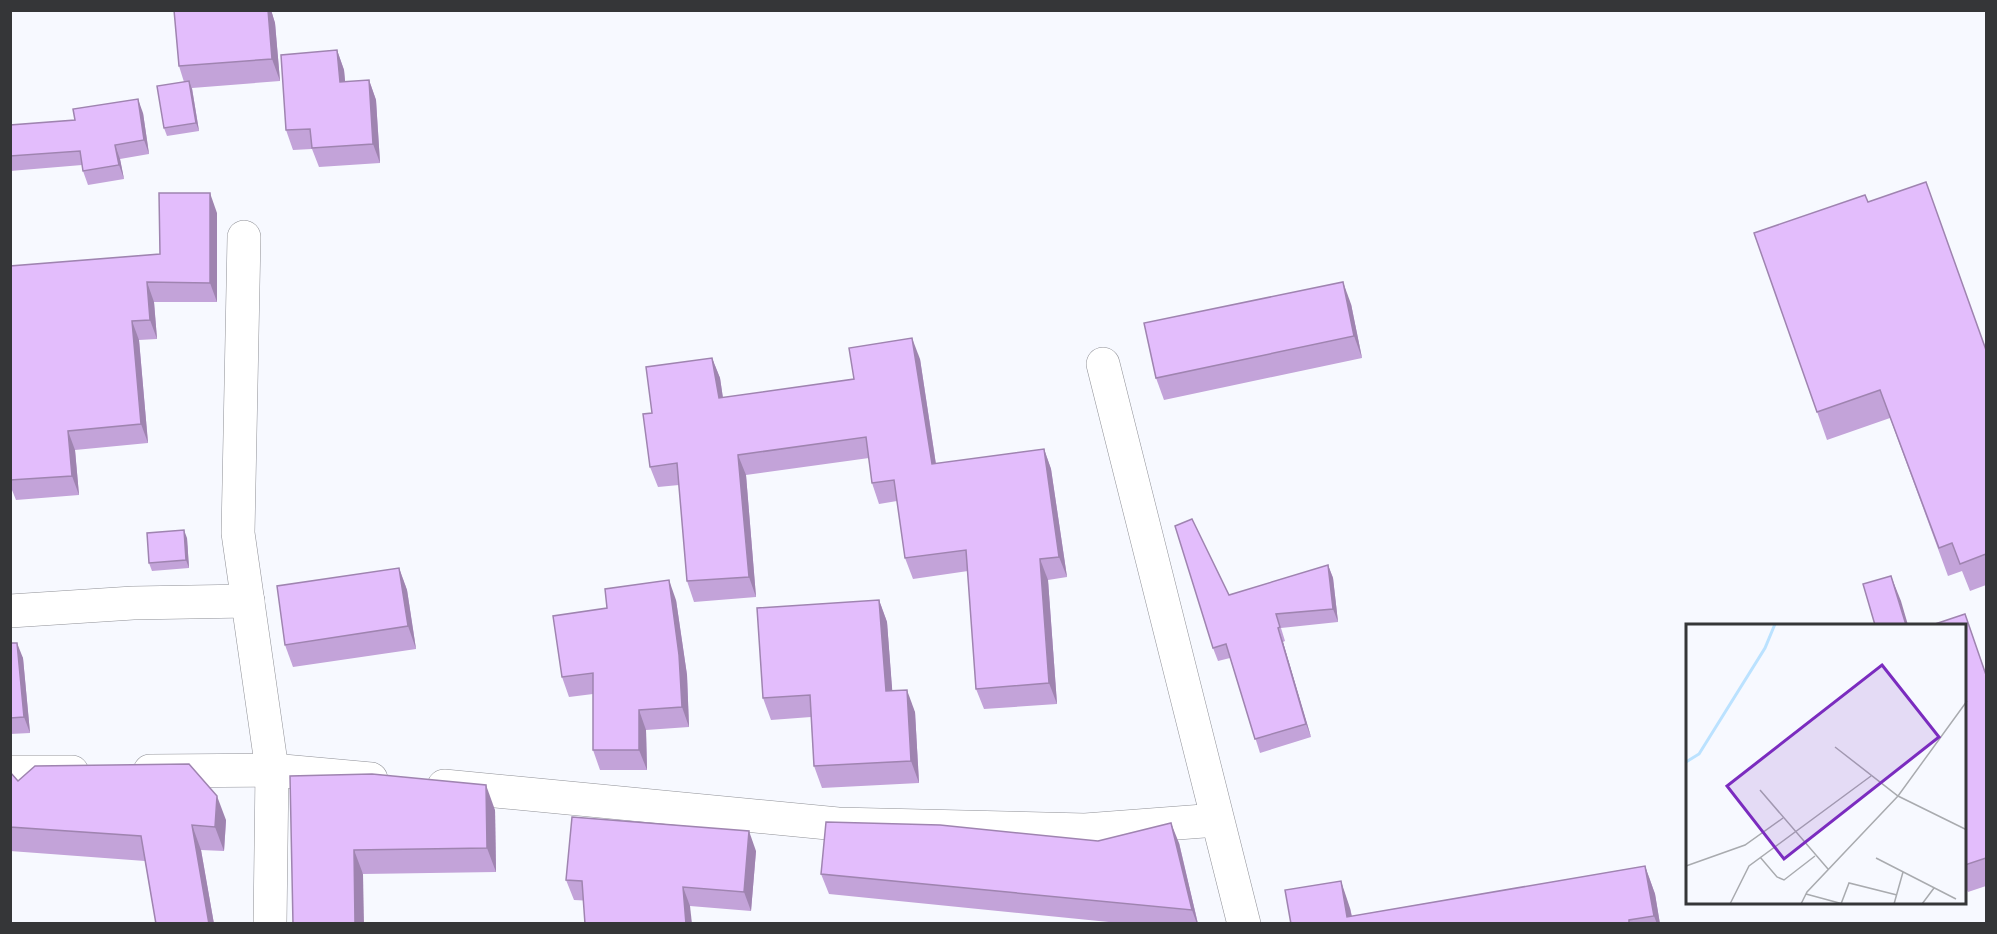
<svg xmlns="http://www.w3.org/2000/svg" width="1997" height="934" font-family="'Golos Text',sans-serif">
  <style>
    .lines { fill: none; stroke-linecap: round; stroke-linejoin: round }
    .street-casing { stroke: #909197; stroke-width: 34 }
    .street { stroke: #fff; stroke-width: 33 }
    .wall { fill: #c3a3d9 }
    .shaded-wall { fill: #9f84b0 }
    .building { fill: #e3bdfc; stroke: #9f84b0; stroke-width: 1.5 }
    .inset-river { fill: none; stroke: #bbe2ff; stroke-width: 3 }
    .inset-road { fill: none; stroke: #a9abaf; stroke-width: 1.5 }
    .view { fill: #7b2cbf; fill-opacity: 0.15; stroke: #7b2cbf; stroke-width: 3 }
    .inset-edge { fill: none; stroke: #353638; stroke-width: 3 }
  </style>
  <rect width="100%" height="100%" fill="#f7f9ff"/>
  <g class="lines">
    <!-- street casing -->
    <g class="street-casing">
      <g id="street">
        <path d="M 244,237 L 238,533 L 272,770 L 270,924"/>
        <path d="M 1103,364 L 1244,924"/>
        <path d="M 10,611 L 133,603 L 248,601"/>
        <path d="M 150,771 L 272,770 L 371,779"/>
        <path d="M 10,772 L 72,772"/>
        <path d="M 444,786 L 838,824 L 1085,830 L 1217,820"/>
      </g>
    </g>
    <!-- street -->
    <use href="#street" class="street"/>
  </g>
  <!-- wall -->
  <g class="wall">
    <path d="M 174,10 L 271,10 L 275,23 L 280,81 L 192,88 L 199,131 L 167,136 L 164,128 L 184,82 L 179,66 Z"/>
    <path d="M 337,50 L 344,70 L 345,82 L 369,80 L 376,100 L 380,163 L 319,167 L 312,149 L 293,150 L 286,130 Z"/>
    <path d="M 143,113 L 149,154 L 120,159 L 124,179 L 88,185 L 83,171 L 82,165 L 10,171 L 10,125 L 75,120 Z"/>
    <path d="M 1868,202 L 1986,349 L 1986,585 L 1970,591 L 1962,571 L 1948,576 L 1890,418 L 1827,440 L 1754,233 Z"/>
    <path d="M 217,213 L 217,302 L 154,302 L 157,339 L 139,340 L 148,443 L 75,450 L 79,495 L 16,500 L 10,485 L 10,266 L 160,254 Z"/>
    <path d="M 1351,304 L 1362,358 L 1164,400 L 1156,378 Z"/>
    <path d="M 712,358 L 720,378 L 723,398 L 854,379 L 920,359 L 936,464 L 1044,449 L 1051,469 L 1067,577 L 1048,580 L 1057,704 L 984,709 L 976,689 L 968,571 L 913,579 L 905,558 L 897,501 L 879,504 L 872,483 L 869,458 L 746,475 L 756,597 L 694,602 L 687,581 L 679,485 L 658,487 L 650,467 L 652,413 Z"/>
    <path d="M 187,538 L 189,568 L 152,571 L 149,563 Z"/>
    <path d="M 1328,565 L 1333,578 L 1338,622 L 1281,628 L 1285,641 L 1283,642 L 1311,737 L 1260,753 L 1230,658 L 1218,661 L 1213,648 L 1229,595 Z"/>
    <path d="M 399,568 L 407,590 L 416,649 L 293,667 L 285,645 Z"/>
    <path d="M 676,600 L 687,675 L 689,727 L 646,730 L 647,770 L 600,770 L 593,750 L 593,694 L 569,697 L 562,677 Z"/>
    <path d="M 879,600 L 887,622 L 892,690 L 915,712 L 919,783 L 822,788 L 814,766 L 811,717 L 771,720 L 763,698 Z"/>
    <path d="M 1965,625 L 1986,674 L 1986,886 L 1968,892 L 1965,886 Z"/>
    <path d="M 10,643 L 23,658 L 30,733 L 10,734 Z"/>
    <path d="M 10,772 L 18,781 L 226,820 L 224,851 L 201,850 L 214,924 L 156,924 L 145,861 L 10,851 Z"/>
    <path d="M 290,776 L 495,810 L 496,872 L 363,874 Z"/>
    <path d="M 1098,841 L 1179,843 L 1198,924 L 1129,924 L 829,894 L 821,874 Z"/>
    <path d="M 756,851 L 751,911 L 690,906 L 574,900 L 566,880 Z"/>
    <path d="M 1645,866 L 1655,894 L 1660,924 L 1291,924 L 1350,908 L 1352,916 Z"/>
  </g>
  <!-- shaded-wall -->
  <g class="shaded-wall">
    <path d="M 268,10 L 271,10 L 275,23 L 280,81 L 272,59 Z"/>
    <path d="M 337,50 L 344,70 L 347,102 L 340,82 Z"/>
    <path d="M 369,80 L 376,100 L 380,163 L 373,144 Z"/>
    <path d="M 189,81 L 192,89 L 199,131 L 196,123 Z"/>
    <path d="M 138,99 L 143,113 L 149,154 L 144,140 Z"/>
    <path d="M 115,145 L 120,159 L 124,179 L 119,165 Z"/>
    <path d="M 210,193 L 217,213 L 217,302 L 210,283 Z"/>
    <path d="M 147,282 L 154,302 L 157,339 L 150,320 Z"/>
    <path d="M 1343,282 L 1351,304 L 1362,358 L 1354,336 Z"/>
    <path d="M 132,321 L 139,340 L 148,443 L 141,424 Z"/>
    <path d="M 912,338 L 920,359 L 939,485 L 932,464 Z"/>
    <path d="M 712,358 L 720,378 L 726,419 L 719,398 Z"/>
    <path d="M 68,431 L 75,450 L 79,495 L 72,476 Z"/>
    <path d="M 1044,449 L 1051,469 L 1067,577 L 1059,557 Z"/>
    <path d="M 738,455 L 746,475 L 756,597 L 749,577 Z"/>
    <path d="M 184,530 L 187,538 L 189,568 L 186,560 Z"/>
    <path d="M 1040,559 L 1048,580 L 1057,704 L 1049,683 Z"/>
    <path d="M 1328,565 L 1333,578 L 1338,622 L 1333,609 Z"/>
    <path d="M 399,568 L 407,590 L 416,649 L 408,626 Z"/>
    <path d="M 1891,576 L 1901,601 L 1908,625 L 1906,625 Z"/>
    <path d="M 669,580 L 676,600 L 687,675 L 689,727 L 682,707 Z"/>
    <path d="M 879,600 L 887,622 L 894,713 L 886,691 Z"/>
    <path d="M 1278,628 L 1283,642 L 1311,737 L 1306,724 Z"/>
    <path d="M 17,643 L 23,658 L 30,733 L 24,717 Z"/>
    <path d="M 907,690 L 915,712 L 919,783 L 911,761 Z"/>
    <path d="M 639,710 L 646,730 L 647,770 L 639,750 Z"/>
    <path d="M 486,785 L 495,810 L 496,872 L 487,848 Z"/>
    <path d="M 217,796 L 226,820 L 224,851 L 215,827 Z"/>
    <path d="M 1171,823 L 1179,843 L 1198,924 L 1197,924 L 1192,910 Z"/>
    <path d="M 192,825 L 201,850 L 214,924 L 209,924 Z"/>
    <path d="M 749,831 L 756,851 L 751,911 L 744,892 Z"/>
    <path d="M 354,850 L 363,874 L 364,924 L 355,924 Z"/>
    <path d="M 1645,866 L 1655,894 L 1660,924 L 1657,924 L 1654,916 Z"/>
    <path d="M 1341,881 L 1350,908 L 1353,924 L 1347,917 Z"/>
    <path d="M 683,887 L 690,906 L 692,924 L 686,924 Z"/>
  </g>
  <!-- building -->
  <g class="building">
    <path d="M 174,10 L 268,10 L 272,59 L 179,66 Z"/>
    <path d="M 337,50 L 340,82 L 369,80 L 373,144 L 312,148 L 310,129 L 286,130 L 281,55 Z"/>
    <path d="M 189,81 L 196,123 L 164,128 L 157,86 Z"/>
    <path d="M 138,99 L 144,140 L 115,145 L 119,165 L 83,171 L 80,151 L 10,156 L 10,125 L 75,120 L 73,109 Z"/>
    <path d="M 1926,182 L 1986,350 L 1986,554 L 1960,564 L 1952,543 L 1939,548 L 1880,390 L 1817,412 L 1754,233 L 1865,195 L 1868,202 Z"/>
    <path d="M 159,193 L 210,193 L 210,283 L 147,282 L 150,320 L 132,321 L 141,424 L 68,431 L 72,476 L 10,480 L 10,266 L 160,254 Z"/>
    <path d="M 1343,282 L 1354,336 L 1156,378 L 1144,323 Z"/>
    <path d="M 912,338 L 932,464 L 1044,449 L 1059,557 L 1040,559 L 1049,683 L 976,689 L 966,550 L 905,558 L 894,480 L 872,483 L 866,437 L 738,455 L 749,577 L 687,581 L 677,463 L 650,467 L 643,414 L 652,413 L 646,367 L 712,358 L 719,398 L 854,379 L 849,348 Z"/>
    <path d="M 1192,519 L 1229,595 L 1328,565 L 1333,609 L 1276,614 L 1280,627 L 1278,628 L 1306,724 L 1255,739 L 1226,644 L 1213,648 L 1175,526 Z"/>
    <path d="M 184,530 L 186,560 L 149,563 L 147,533 Z"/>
    <path d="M 399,568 L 408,626 L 285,645 L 277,586 Z"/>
    <path d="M 1891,576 L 1906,625 L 1875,625 L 1863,584 Z"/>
    <path d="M 669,580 L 679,655 L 682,707 L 639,710 L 639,750 L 593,750 L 593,673 L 562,677 L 553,616 L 607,608 L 605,589 Z"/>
    <path d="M 879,600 L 886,691 L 907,690 L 911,761 L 814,766 L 810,695 L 763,698 L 757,608 Z"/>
    <path d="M 1965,614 L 1986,675 L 1986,858 L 1965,865 L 1965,625 L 1932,625 Z"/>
    <path d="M 10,643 L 17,643 L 24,717 L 10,718 Z"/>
    <path d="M 189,764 L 217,796 L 215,827 L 192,825 L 209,924 L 156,924 L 141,836 L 10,827 L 10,772 L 18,781 L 35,766 Z"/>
    <path d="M 372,774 L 486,785 L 487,848 L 354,850 L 355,924 L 293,924 L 290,776 Z"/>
    <path d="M 572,817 L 749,831 L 744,892 L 683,887 L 686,924 L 585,924 L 582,881 L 566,880 Z"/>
    <path d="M 826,822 L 940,825 L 1098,841 L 1171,823 L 1192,910 L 821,874 Z"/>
    <path d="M 1645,866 L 1654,916 L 1629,920 L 1629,924 L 1291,924 L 1285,890 L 1341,881 L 1347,917 Z"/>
  </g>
  <!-- overview -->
  <g transform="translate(1686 624)">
    <rect width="280" height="280" fill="#f7f9ff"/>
    <path class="inset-river" d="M 0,138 L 13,130 L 79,24 L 89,0"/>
    <path class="inset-road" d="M 149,123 L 212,172 L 281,206M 74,166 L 142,245M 74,233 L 91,253 L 98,256 L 129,232M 190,234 L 270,275M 0,242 L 59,221 L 97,194M 120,270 L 157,280M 44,280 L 63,242 L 185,152M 115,280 L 121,268 L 212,172 L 281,77M 155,280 L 163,259 L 211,271M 208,280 L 217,248M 236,280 L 248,264"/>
    <path class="view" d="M 196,41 L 253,113 L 98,235 L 41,162 Z"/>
    <rect width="280" height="280" class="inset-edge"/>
  </g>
  <!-- border -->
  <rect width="1997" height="934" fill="none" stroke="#353638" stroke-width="24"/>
</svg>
